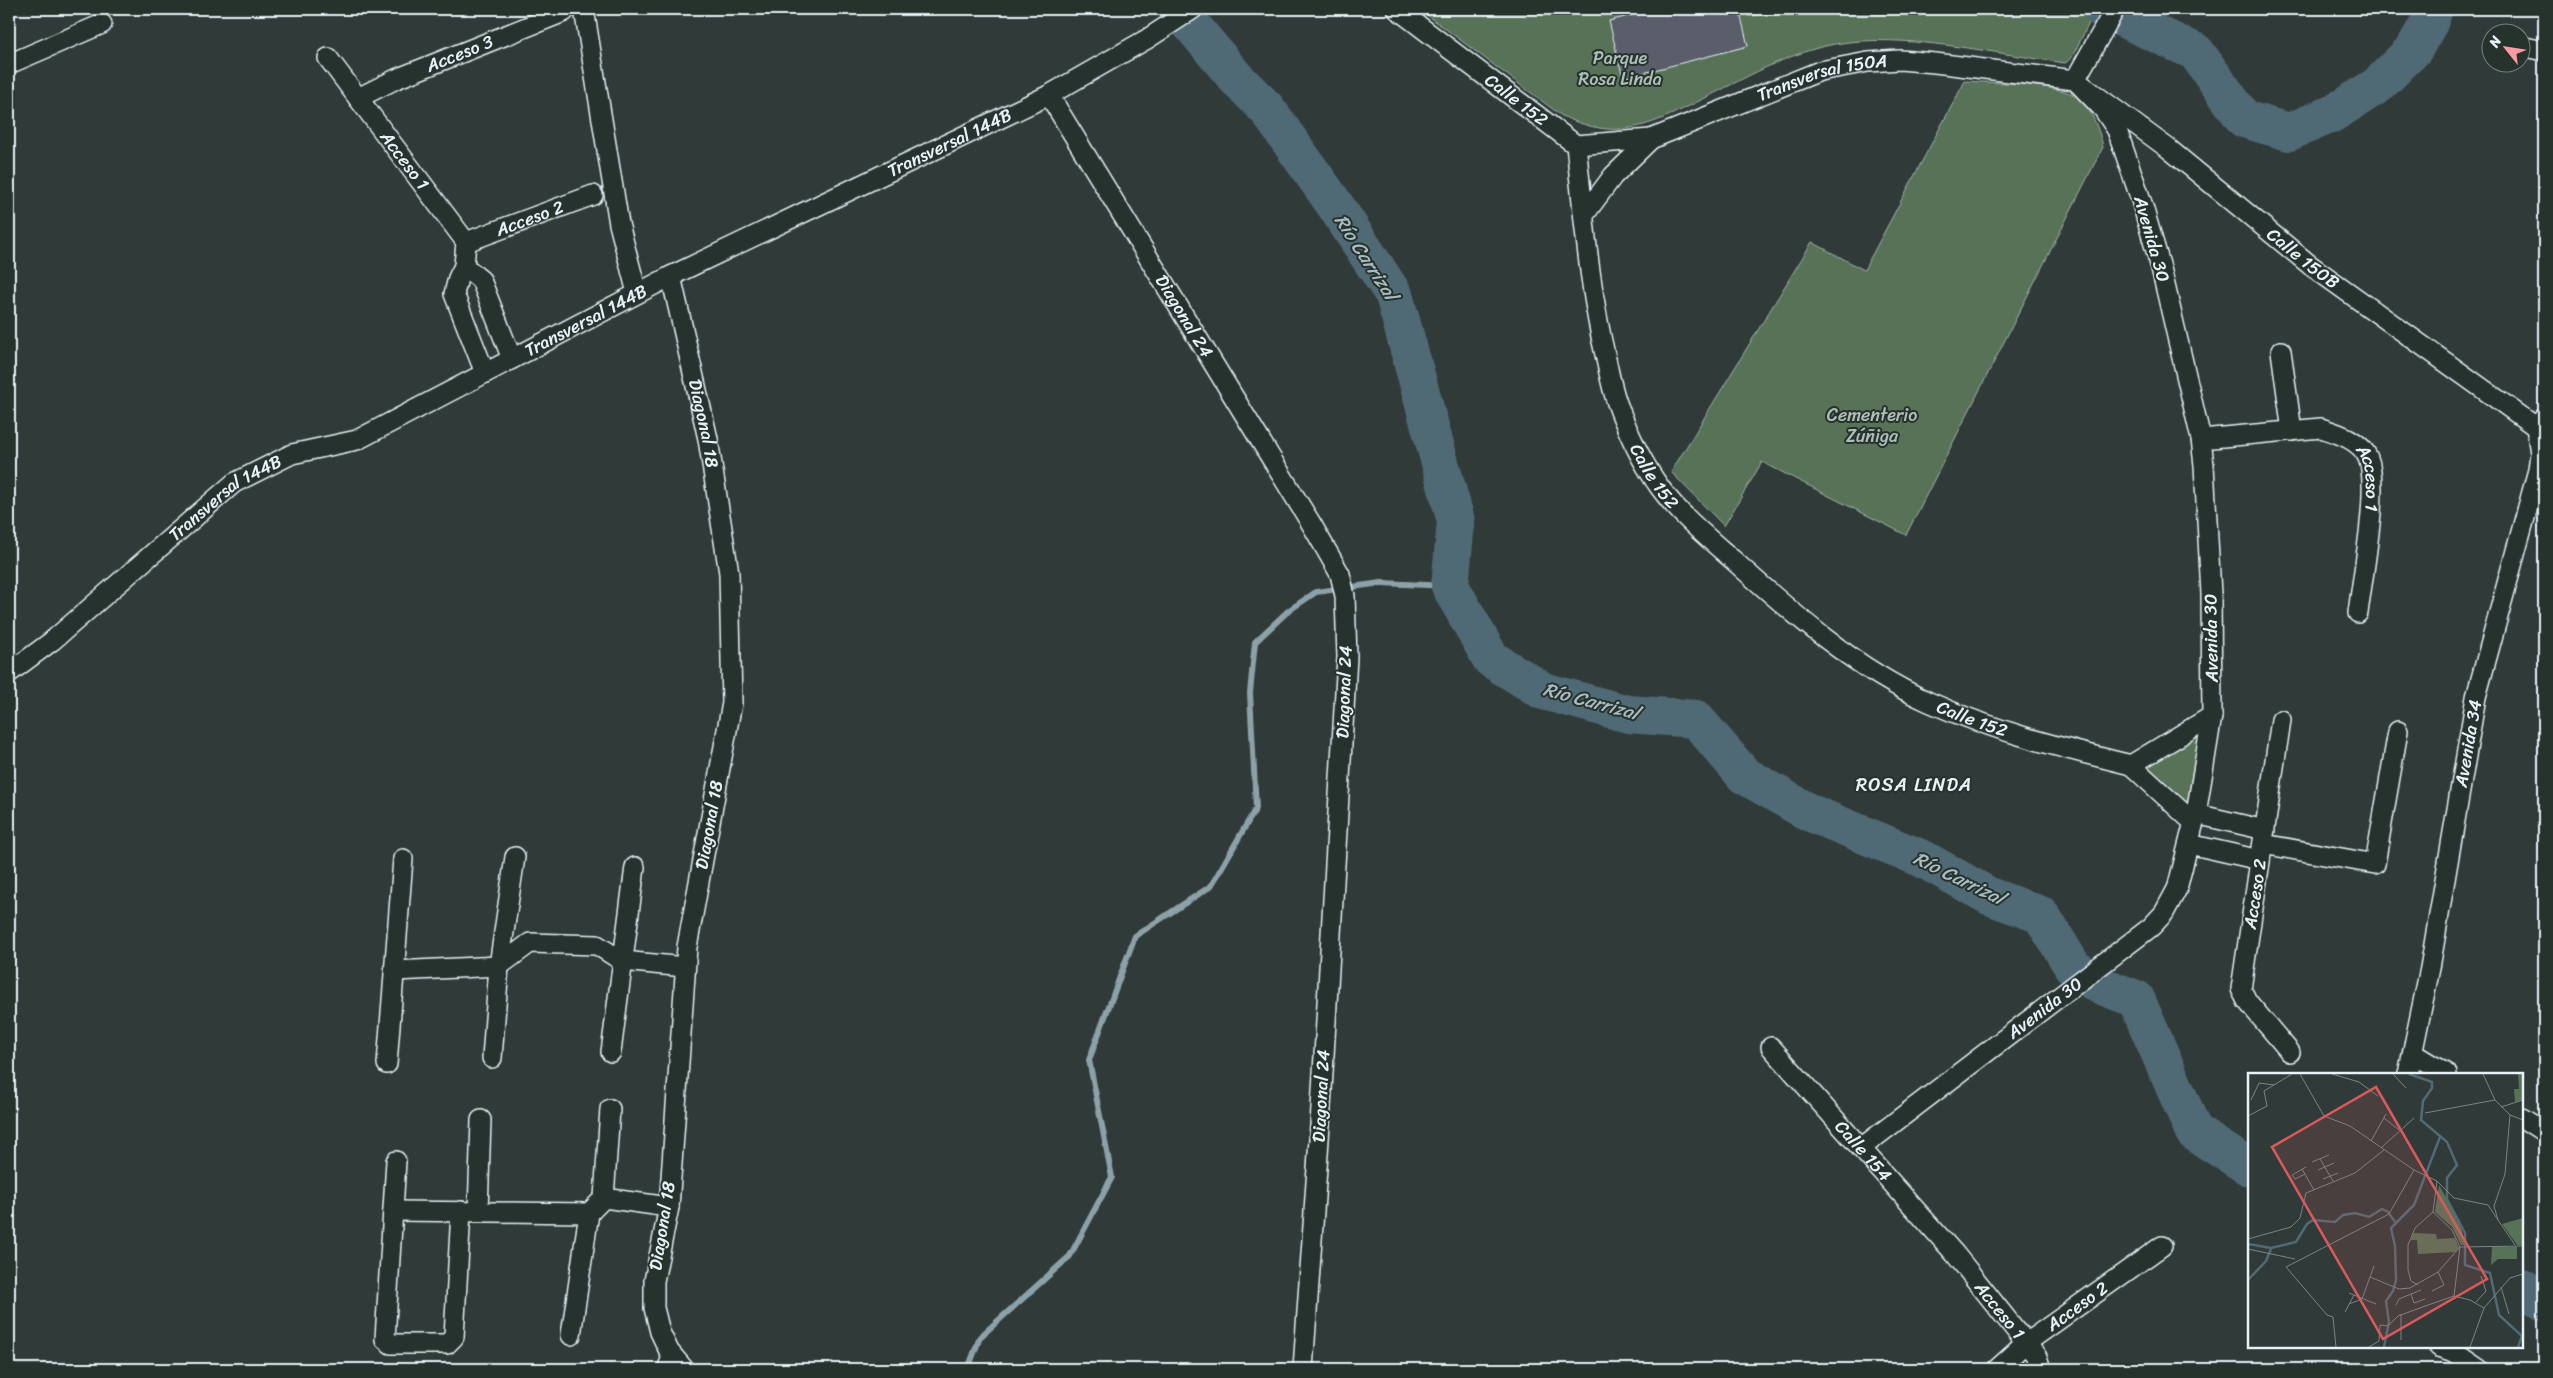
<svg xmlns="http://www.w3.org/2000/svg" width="2553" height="1378" font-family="Sriracha,sans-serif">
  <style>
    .green { fill: #587258; stroke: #a0b2a8 }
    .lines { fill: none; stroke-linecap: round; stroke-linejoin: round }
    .stream { stroke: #8da1a9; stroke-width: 6 }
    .river { stroke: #506b75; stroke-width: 38 }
    .building { fill: #5a5d6a; stroke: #e8f1f8 }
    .service-casing { stroke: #e8f1f8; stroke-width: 12 }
    .minor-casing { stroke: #e8f1f8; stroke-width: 22 }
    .service { stroke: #26332d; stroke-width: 9 }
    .minor { stroke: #26332d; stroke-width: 19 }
    .labels { text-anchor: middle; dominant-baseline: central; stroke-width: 4; stroke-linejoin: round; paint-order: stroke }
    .street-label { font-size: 18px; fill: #e8f1f8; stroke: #26332d }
    .park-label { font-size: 18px; fill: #aebeb8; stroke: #26332d }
    .water-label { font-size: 19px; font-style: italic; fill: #abbbc4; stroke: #26332d }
    .neighbourhood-label { font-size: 19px; letter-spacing: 1px; fill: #e8f1f8; stroke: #26332d }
    .inset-river { fill: none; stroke: #506b75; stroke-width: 2.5 }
    .inset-road { fill: none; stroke: #7a8485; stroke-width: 1 }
    .view { fill: #da5a5c; fill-opacity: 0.15; stroke: #da5a5c; stroke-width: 2.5 }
    .inset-edge { fill: none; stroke: #e8f1f8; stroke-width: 2.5 }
  </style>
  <rect width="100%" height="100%" fill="#303b39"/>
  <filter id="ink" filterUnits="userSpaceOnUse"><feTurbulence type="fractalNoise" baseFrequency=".02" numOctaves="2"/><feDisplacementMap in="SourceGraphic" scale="10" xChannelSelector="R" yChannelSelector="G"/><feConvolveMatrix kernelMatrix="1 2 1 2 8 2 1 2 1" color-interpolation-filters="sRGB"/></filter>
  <g filter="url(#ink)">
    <!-- green -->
    <g class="green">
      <path d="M 1419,9 L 2077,9 L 2093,15 L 2071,59 L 2065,63 C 1998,54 1901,32 1835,44 C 1786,53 1742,80 1699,101 C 1675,113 1651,126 1624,129 C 1602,131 1582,125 1562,116 Z"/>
      <path d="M 1965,81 C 1993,83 2053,83 2076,96 C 2090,104 2100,132 2103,147 L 1906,535 L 1762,462 L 1724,526 L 1671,472 L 1812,242 L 1864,270 Z"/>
      <path d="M 2203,732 L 2189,808 L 2144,766 Z"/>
    </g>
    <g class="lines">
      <!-- stream -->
      <path class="stream" d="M 968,1369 L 980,1337 L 1070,1256 L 1112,1177 L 1089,1060 L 1135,936 L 1211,886 L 1256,808 L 1250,693 L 1255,642 L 1288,611 L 1316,592 L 1381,583 L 1450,586"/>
      <!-- river -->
      <g class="river">
        <path d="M 1178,9 L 1236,78 L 1267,109 L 1335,205 L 1394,295 L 1456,521 L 1450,586 L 1491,659 L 1543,691 L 1628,714 L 1696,719 L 1744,775 L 1808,812 L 1923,859 L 1989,896 L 2041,915 L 2073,967 L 2097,984 L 2136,999 L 2194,1132 L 2249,1167"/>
        <path d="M 2102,9 L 2196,52 L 2244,119 L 2289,132 L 2332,114 L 2378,85 L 2414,49 L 2429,23 L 2434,9"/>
        <path d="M 2522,1287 L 2544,1302"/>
      </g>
    </g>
    <!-- building -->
    <g class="building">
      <path d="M 1656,9 L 1739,9 L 1748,46 L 1623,78 L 1609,21 Z"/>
      <path d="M 1747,9 L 1799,9 L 1800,10 L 1748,16 Z"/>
    </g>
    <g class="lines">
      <!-- service casing -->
      <g class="service-casing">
        <path id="service" d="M 662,1369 L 669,1351"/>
      </g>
      <!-- minor casing -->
      <g class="minor-casing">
        <g id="minor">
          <path d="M 584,9 L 619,224 L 637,293"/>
          <path id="s1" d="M 1397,9 L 1576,145 C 1584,217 1589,288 1606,359 C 1609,373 1612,389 1617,403 C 1628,433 1642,463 1661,489 C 1680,515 1708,538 1733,560 C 1792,613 1855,669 1929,702 C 1994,731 2062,748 2131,765 L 2212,716"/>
          <path d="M 2520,46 L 2544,51"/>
          <path id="s2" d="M 328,58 L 466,242 L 464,266 L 458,278 L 454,294 L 485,373"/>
          <path d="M 9,64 L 102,24"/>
          <path d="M 2075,80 L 2115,9"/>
          <path id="s3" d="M 1049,95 L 1312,525 L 1340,574 L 1345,596 L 1347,657 L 1320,1125 L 1303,1369"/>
          <path id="s4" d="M 358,98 L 396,79 L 564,12"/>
          <path id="s5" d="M 1576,145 L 1651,139 L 1820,71 L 1868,62 L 1900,60 L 1935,63 L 2075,80 L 2169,149 L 2310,265 L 2536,427"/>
          <path d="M 1584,215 L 1613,176 L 1651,139"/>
          <path id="s6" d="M 466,242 L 593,195"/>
          <path d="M 464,266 L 481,280 L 512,359"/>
          <path id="s7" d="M 671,276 L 708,439 L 729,573 L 732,703 L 687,947 L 669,1207 L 654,1281 L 654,1308 L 660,1332 L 669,1351 L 684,1369"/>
          <path d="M 2281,351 L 2292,431"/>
          <path id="s8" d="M 2201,439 L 2321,428 C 2337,433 2361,440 2368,458 C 2380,486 2362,579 2358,613"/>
          <path id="s9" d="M 9,673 L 52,641 L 234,483 L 292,454 L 357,440 L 671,276 L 1049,95 L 1147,39 L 1193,9"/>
          <path d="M 2281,720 L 2241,989 L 2247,1001 L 2290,1052"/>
          <path d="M 2131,765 L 2194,823"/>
          <path d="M 2196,814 L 2265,830"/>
          <path d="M 2189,844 L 2260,860"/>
          <path d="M 2263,844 L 2375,864 L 2398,731"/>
          <path d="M 395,971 L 499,966 L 530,943 L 597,945 L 622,961 L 685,967"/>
          <path id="s10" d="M 1771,1047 L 1955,1254 L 2037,1357 L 2041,1369"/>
          <path d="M 611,1052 L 635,867"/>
          <path d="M 2414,1054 L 2447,1074"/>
          <path d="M 492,1058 L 499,966 L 515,857"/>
          <path d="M 387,1064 L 403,859"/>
          <path id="s11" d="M 2408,1074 L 2430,968 L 2476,697 L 2538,470 L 2540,453 L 2536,427 L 2544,418"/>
          <path d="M 2522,1118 L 2544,1132"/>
          <path id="s12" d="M 1861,1148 L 2151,927 L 2164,913 L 2177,889 L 2196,814 L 2212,716 L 2211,594 L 2204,465 L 2201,439 L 2161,268 L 2141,200 L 2117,130 L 2103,109 L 2075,80"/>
          <path d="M 396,1161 L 385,1339 L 391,1344 L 447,1344 L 454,1337 L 461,1211"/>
          <path d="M 604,1198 L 610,1109"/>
          <path d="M 393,1211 L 589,1213 L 604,1198 L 669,1207"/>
          <path d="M 478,1212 L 481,1120"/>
          <path d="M 571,1335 L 589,1213"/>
          <path d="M 2438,1347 L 2454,1352 L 2479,1369"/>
          <path id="s13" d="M 1997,1369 L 2026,1343 L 2162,1246"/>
        </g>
      </g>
      <!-- service -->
      <use href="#service" class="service"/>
      <!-- minor -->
      <use href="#minor" class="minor"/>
    </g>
  </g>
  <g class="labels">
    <!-- street labels -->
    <g class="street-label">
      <text stroke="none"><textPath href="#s4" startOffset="111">Acceso 3</textPath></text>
      <text stroke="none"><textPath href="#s5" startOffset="258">Transversal 150A</textPath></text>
      <text stroke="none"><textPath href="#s1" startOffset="150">Calle 152</textPath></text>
      <text stroke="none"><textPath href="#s9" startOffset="1089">Transversal 144B</textPath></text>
      <text stroke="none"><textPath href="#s2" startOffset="128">Acceso 1</textPath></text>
      <text stroke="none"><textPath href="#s6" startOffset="68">Acceso 2</textPath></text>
      <text transform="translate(2152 239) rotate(74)">Avenida 30</text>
      <text stroke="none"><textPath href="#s5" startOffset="804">Calle 150B</textPath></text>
      <text stroke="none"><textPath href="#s3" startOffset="259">Diagonal 24</textPath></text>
      <text stroke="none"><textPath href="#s9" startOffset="684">Transversal 144B</textPath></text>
      <text stroke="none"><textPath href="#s7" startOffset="151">Diagonal 18</textPath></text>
      <text stroke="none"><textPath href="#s1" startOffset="569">Calle 152</textPath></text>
      <text stroke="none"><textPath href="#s8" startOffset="198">Acceso 1</textPath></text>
      <text stroke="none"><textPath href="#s9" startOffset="279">Transversal 144B</textPath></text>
      <text transform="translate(2211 638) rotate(-91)">Avenida 30</text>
      <text transform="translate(1344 692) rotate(-88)">Diagonal 24</text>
      <text stroke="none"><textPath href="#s1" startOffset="974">Calle 152</textPath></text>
      <text stroke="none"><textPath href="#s11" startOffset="336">Avenida 34</textPath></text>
      <text transform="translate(709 825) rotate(-80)">Diagonal 18</text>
      <text transform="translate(2255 894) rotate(-81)">Acceso 2</text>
      <text stroke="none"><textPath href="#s12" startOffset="231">Avenida 30</textPath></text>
      <text transform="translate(1321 1096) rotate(-87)">Diagonal 24</text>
      <text stroke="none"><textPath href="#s10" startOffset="139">Calle 154</textPath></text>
      <text transform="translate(662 1226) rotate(-81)">Diagonal 18</text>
      <text stroke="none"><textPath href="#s13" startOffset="102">Acceso 2</textPath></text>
      <text stroke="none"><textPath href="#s10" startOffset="349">Acceso 1</textPath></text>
    </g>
    <!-- park labels -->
    <g class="park-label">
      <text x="1620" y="58">Parque<tspan x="1620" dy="21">Rosa Linda</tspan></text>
      <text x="1872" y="415">Cementerio<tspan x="1872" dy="21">Zúñiga</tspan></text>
    </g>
    <!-- water labels -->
    <g class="water-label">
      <text transform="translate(1366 257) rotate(57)">Río Carrizal</text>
      <text transform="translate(1591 701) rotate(15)">Río Carrizal</text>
      <text transform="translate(1959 878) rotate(26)">Río Carrizal</text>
    </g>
    <!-- neighbourhood labels -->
    <g class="neighbourhood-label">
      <text x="1914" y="784">ROSA LINDA</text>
    </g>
  </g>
  <!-- overview -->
  <g transform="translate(2248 1073)">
    <rect width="275" height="275" fill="#303b39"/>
    <path d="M 270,1 L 275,1 L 275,27 L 267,29 L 266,16 L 271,16 ZM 191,112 L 212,148 L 217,172 L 213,172 L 204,154 L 187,139 ZM 275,145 L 275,172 L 269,172 L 254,151 ZM 165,160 L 188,161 L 189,166 L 207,165 L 211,175 L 208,179 L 170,181 L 169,167 L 163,167 ZM 244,174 L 269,174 L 269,186 L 250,186 L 243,192 Z" fill="#587258"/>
    <path class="inset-river" d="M 161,1 L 184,9 L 184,15 L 175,28 L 173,47 L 199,69 L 209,92 L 199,105 L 199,126 L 217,160 L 217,192 L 242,200 L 251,242 L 274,263 L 270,274M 0,171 L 23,175 L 48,169 L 59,151 L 65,147 L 87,149 L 95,142 L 107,140 L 121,144 L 134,136 L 140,139 L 147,149M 0,207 L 18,188 L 23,176M 136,274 L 141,249 L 138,228 L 145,218 L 148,207 L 147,173 L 143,155 L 166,132 L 192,64"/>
    <path class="inset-road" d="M 52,1 L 76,43 L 102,53 L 166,97 L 189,108 L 206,125 L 240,132 L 250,147M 84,1 L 111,9 L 130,23M 145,1 L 158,15M 235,1 L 247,27 L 262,42 L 275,47M 3,27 L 11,10 L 26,12M 253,34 L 275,27M 177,40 L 247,27M 262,42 L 257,101 L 246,133 L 250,147 L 267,172M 0,43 L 19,33 L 16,18 L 44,1M 136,45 L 151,57M 123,68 L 138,41M 133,75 L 166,45M 72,86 L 85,108M 64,89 L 81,82M 54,96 L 66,117M 70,97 L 86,90M 57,101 L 47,106 L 44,102 L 58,94M 75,106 L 90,100M 185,139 L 204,157 L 212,174 L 206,223M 0,166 L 43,154 L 52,145 L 58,120 L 107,100 L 136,77M 212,174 L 275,173M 0,176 L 47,186M 122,204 L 151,216 L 162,215 L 190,199 L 212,174M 170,212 L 163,208 L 160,197 L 160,172 L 167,155 L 185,139 L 189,108M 253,214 L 261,241M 184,218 L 196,212 L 190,199M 101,220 L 128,231M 163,221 L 166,230 L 177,226M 228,229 L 238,218 L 233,203M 101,231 L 114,226 L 126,193M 148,232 L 151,226 L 173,217M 97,239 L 106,222M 153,267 L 153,241M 88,274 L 85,244 L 79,242 L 38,194 L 141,141 L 166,97M 121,274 L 131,268 L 132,252 L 140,253 L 150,243 L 180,232 L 206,223 L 222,227 L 236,235M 222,274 L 236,235 L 262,205 L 275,201"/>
    <path class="view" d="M 128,14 L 239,206 L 135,266 L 24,74 Z"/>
    <rect width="275" height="275" class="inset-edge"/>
  </g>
  <!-- margin -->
  <rect width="2553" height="1378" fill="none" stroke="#26332d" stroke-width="30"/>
  <rect x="15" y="15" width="2523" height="1348" fill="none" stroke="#e8f1f8" stroke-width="2" filter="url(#ink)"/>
  <!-- north arrow -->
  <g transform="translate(2506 48) rotate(300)"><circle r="24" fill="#26332d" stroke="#747f7e"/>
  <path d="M0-4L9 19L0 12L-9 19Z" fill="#ff9aa2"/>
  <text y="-8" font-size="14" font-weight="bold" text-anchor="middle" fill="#e8f1f8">N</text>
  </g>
</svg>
